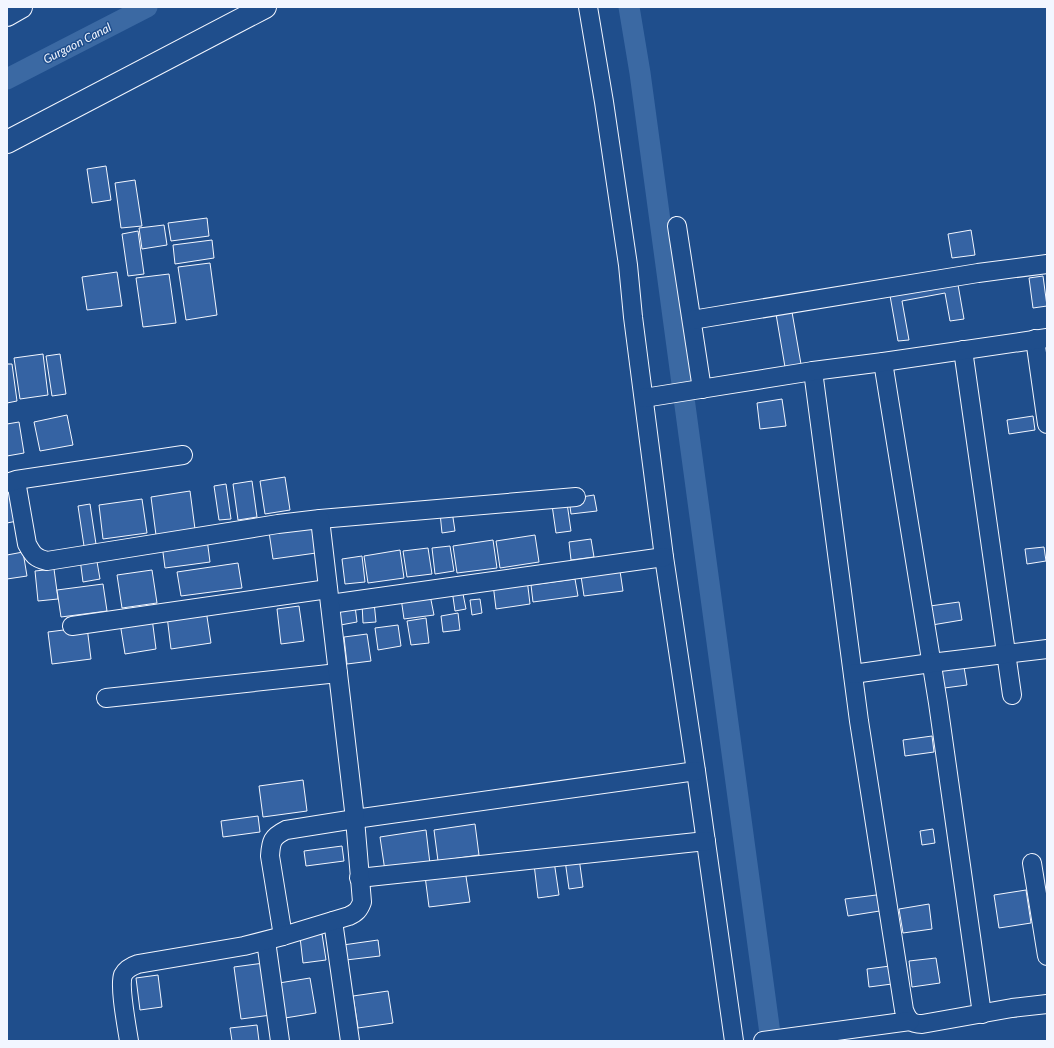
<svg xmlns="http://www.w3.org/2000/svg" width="1054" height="1048" font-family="Lato,sans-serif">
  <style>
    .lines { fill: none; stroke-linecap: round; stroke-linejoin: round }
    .canal { stroke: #3b69a3; stroke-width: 21 }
    .building { fill: #3563a3; stroke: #f2f6ff }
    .street-casing { stroke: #f2f6ff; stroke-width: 20 }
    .secondary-casing { stroke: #f2f6ff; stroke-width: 24 }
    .street { stroke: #1f4e8c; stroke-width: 18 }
    .secondary { stroke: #1f4e8c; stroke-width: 22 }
    .labels { text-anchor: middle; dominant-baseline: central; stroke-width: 3; stroke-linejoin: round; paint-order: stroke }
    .water-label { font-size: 12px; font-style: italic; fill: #f2f6ff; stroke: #1f4e8c }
  </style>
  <rect width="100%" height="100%" fill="#1f4e8c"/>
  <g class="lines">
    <!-- canal -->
    <g class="canal">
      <path d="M 629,7 L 640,73 L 771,1041"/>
      <path d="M 7,79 L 147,7"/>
    </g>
  </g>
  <!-- building -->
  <g class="building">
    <path d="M 106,166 L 111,200 L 92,203 L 87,169 Z"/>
    <path d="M 135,180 L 142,226 L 121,228 L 115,183 Z"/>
    <path d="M 207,218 L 209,236 L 171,241 L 168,223 Z"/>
    <path d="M 164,225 L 167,245 L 142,249 L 139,228 Z"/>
    <path d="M 971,230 L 975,255 L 952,258 L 948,234 Z"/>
    <path d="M 138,231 L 144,274 L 128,276 L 122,234 Z"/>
    <path d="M 212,240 L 214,258 L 175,264 L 173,245 Z"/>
    <path d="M 210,263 L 217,315 L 186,320 L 178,267 Z"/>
    <path d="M 117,272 L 122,306 L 87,310 L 82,277 Z"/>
    <path d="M 169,274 L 176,323 L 143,327 L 136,278 Z"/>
    <path d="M 1043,276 L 1047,306 L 1033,308 L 1029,278 Z"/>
    <path d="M 957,279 L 964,319 L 950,321 L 945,293 L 902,301 L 909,340 L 898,341 L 889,290 Z"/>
    <path d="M 792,312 L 802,370 L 786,373 L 776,314 Z"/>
    <path d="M 43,354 L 48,395 L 20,399 L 14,358 Z"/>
    <path d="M 60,354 L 66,394 L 52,396 L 46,356 Z"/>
    <path d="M 7,364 L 12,364 L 17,401 L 7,403 Z"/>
    <path d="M 782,399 L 786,426 L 760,429 L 757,403 Z"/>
    <path d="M 67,415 L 73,445 L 40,451 L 34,422 Z"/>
    <path d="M 1033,416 L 1035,430 L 1009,434 L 1007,420 Z"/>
    <path d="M 19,422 L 24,453 L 7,456 L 7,424 Z"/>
    <path d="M 285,477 L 290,510 L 265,514 L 260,481 Z"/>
    <path d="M 252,481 L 257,517 L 238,520 L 233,484 Z"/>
    <path d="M 226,484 L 231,519 L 219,520 L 214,486 Z"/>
    <path d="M 7,487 L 12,487 L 17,521 L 7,523 Z"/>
    <path d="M 190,491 L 195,529 L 156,535 L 151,497 Z"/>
    <path d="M 594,495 L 597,511 L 571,514 L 569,499 Z"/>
    <path d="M 142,499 L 147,533 L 103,539 L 99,505 Z"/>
    <path d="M 567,503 L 571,531 L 556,533 L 552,505 Z"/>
    <path d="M 90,504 L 96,544 L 84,546 L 78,506 Z"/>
    <path d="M 452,511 L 455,531 L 442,533 L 440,513 Z"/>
    <path d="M 312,526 L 316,553 L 273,559 L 269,532 Z"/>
    <path d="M 535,535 L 539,562 L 500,568 L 496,541 Z"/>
    <path d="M 207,539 L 210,562 L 165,568 L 162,545 Z"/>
    <path d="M 591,539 L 594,557 L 571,560 L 569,542 Z"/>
    <path d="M 493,540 L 497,568 L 457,573 L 453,546 Z"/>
    <path d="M 450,546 L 454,571 L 435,574 L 432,548 Z"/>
    <path d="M 1044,547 L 1046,561 L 1027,564 L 1025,549 Z"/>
    <path d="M 428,548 L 432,574 L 407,577 L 403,551 Z"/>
    <path d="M 400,550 L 404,578 L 368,583 L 364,556 Z"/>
    <path d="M 23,552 L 27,576 L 7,579 L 7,555 Z"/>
    <path d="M 96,556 L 100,579 L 83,582 L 80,559 Z"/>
    <path d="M 362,556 L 365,582 L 345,584 L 342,559 Z"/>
    <path d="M 238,563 L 242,588 L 181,596 L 177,572 Z"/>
    <path d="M 54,569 L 58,599 L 38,601 L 35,571 Z"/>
    <path d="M 152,570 L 157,603 L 122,608 L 117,575 Z"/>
    <path d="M 620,571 L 623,591 L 584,596 L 581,576 Z"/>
    <path d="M 527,579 L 530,604 L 496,609 L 493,584 Z"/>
    <path d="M 575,579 L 578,596 L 533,602 L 531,585 Z"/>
    <path d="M 103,584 L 107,611 L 61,617 L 57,590 Z"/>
    <path d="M 462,589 L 466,609 L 455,611 L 452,590 Z"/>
    <path d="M 430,595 L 434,615 L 404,619 L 401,598 Z"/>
    <path d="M 480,599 L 482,613 L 472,615 L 470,600 Z"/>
    <path d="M 374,602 L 376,622 L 363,623 L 362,603 Z"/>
    <path d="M 959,602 L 962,620 L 932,625 L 930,606 Z"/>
    <path d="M 299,606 L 304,641 L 281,644 L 277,609 Z"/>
    <path d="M 355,606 L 357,622 L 335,626 L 332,609 Z"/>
    <path d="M 206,610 L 211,643 L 171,649 L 167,616 Z"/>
    <path d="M 458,613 L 460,630 L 443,632 L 441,616 Z"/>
    <path d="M 152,618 L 156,649 L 125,654 L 120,623 Z"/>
    <path d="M 426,618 L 429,643 L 411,645 L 407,621 Z"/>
    <path d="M 398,625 L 401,646 L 378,650 L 375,628 Z"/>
    <path d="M 87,627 L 91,659 L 52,664 L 48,632 Z"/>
    <path d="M 367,634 L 371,661 L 347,664 L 344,637 Z"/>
    <path d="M 964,667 L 967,685 L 937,689 L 935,671 Z"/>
    <path d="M 932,736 L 934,752 L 905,756 L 903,740 Z"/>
    <path d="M 303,780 L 307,811 L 263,817 L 259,786 Z"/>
    <path d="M 258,816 L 260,832 L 223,837 L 221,821 Z"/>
    <path d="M 475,824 L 479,855 L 438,861 L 434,830 Z"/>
    <path d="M 933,829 L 935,843 L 922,845 L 920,831 Z"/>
    <path d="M 426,830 L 430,864 L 385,871 L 380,837 Z"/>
    <path d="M 342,846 L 344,861 L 306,866 L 304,851 Z"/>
    <path d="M 579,858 L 583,887 L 569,889 L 565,860 Z"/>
    <path d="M 554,861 L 559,895 L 538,898 L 534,864 Z"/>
    <path d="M 465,870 L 470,902 L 429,907 L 425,876 Z"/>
    <path d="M 1026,890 L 1031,923 L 999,928 L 994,895 Z"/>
    <path d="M 884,894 L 886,910 L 848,916 L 845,899 Z"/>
    <path d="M 929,904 L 932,929 L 903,933 L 899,909 Z"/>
    <path d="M 322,934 L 326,960 L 303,963 L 300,937 Z"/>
    <path d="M 378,940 L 380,956 L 346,960 L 343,945 Z"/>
    <path d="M 936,958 L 940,983 L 912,987 L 909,961 Z"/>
    <path d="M 264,963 L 271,1015 L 241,1019 L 234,967 Z"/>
    <path d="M 890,966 L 892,984 L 869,987 L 867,969 Z"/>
    <path d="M 158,975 L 162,1007 L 140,1010 L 136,978 Z"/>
    <path d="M 310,978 L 316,1013 L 285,1018 L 279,983 Z"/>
    <path d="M 388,991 L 393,1023 L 358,1028 L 353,996 Z"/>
    <path d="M 257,1025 L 259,1041 L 232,1041 L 230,1028 Z"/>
  </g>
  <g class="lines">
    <!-- street casing -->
    <g class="street-casing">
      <g id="street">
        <path d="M 588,7 L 604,102 L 628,265 L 633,317 L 664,557 L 696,771 L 734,1041"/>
        <path d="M 677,226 L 702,389"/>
        <path d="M 692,320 L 978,273 L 1047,264"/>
        <path d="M 1035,339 L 1047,424"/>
        <path d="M 963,350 L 1012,695"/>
        <path d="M 883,362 L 938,703 L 982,1014"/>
        <path d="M 813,371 L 859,721 L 904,1010 C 908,1020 911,1024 922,1024 L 1012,1008 L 1047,1004"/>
        <path d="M 644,398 L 813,371 L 883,362 L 1047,338"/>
        <path d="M 16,481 L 27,544 C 33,555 35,558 47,561 L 278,524 L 320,519 L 576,497"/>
        <path d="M 7,483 L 16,480 L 183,455"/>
        <path d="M 330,604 L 664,557"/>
        <path d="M 72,626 L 328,589"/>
        <path d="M 853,674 L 931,663 L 1047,649"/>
        <path d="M 106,698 L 338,673"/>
        <path d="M 1032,863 L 1047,956"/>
        <path d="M 359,878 L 706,841"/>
        <path d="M 333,921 L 350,1041"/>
        <path d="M 283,936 L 270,856 C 271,841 272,837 286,830 L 355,819 L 696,771"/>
        <path d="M 266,941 L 280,1041"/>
        <path d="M 129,1041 C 127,1028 119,986 123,975 C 126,969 132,966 138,964 L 244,946 L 283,936 L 349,916 C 356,913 359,910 362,902 L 355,819 L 320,519"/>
        <path d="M 763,1041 L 910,1021"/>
      </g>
    </g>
    <!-- secondary casing -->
    <g class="secondary-casing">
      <g id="secondary">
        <path d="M 7,15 L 21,7"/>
        <path d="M 7,142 L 265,7"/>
      </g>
    </g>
    <!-- street -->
    <use href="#street" class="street"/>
    <!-- secondary -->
    <use href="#secondary" class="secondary"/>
  </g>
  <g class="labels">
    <!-- water labels -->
    <g class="water-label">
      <text transform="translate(77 43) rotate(-27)">Gurgaon Canal</text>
    </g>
  </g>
  <!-- border -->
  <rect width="1054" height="1048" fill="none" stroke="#f2f6ff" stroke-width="16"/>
</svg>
